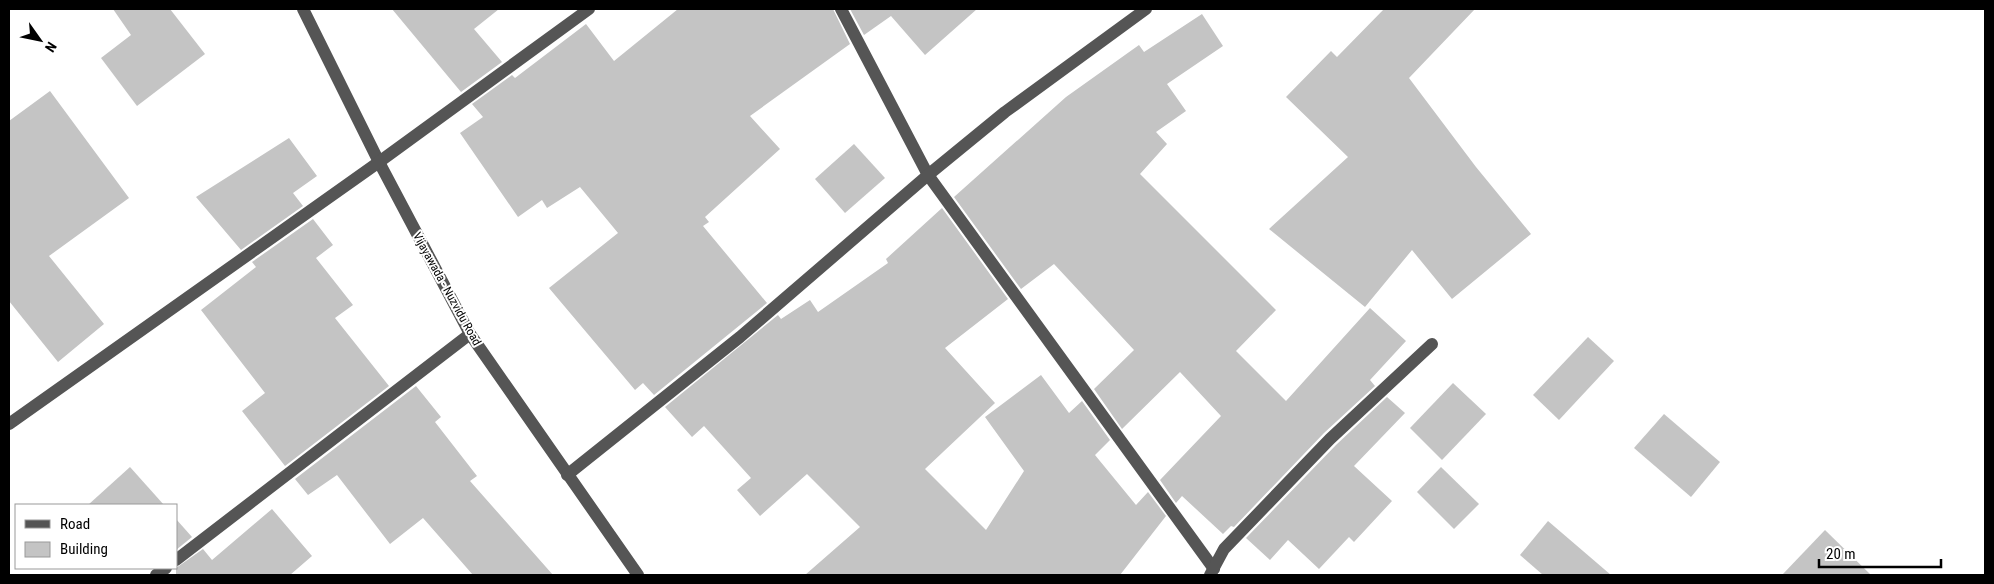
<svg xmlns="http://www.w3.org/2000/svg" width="1994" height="584" font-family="'Roboto Condensed',sans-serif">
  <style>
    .building { fill: #c4c4c4 }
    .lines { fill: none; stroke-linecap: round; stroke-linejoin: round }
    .minor { stroke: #555; stroke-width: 12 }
    .labels { text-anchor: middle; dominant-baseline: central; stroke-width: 4; stroke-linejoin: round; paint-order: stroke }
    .street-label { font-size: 12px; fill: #000; stroke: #fff }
  </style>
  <rect width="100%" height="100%" fill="#fff"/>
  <!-- building -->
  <g class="building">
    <path d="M 113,9 L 170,9 L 205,54 L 137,106 L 101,58 L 131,35 Z"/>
    <path d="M 392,9 L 499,9 L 474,29 L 502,62 L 461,92 Z"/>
    <path d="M 678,9 L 833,9 L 850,44 L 750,116 L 780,149 L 705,217 L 709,222 L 703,226 L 767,303 L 654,395 L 643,383 L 635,390 L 549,288 L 618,233 L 580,187 L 547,208 L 542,200 L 518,217 L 460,133 L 483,117 L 472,104 L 512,75 L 515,78 L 586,24 L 614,61 Z"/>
    <path d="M 850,9 L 977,9 L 925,55 L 891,16 L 864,35 Z"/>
    <path d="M 1384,9 L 1475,9 L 1409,78 L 1476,167 L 1531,234 L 1452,299 L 1412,250 L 1365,307 L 1269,229 L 1348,157 L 1286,97 L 1331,51 L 1337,57 Z"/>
    <path d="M 1202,14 L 1223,46 L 1167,84 L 1186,111 L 1156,132 L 1167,144 L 1140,174 L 1276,310 L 1236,351 L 1286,401 L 1370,308 L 1406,341 L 1370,380 L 1375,386 L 1324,433 L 1234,527 L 1231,526 L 1223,534 L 1182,496 L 1176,503 L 1160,480 L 1221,416 L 1180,372 L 1122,429 L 1094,389 L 1134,350 L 1054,264 L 1021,289 L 954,197 L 1066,97 L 1139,45 L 1144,52 Z"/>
    <path d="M 50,91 L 129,198 L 49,256 L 104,324 L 58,362 L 9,301 L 9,121 Z"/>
    <path d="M 289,138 L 317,176 L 293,193 L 303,206 L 241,250 L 196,197 Z"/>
    <path d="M 854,144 L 885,178 L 845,213 L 815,179 Z"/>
    <path d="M 942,208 L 1008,299 L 945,348 L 995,403 L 925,469 L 986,530 L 1024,471 L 985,417 L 1041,375 L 1069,413 L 1082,401 L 1110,440 L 1095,455 L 1136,505 L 1148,492 L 1166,516 L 1120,575 L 805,575 L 860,527 L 807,474 L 760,516 L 737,490 L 751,478 L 704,426 L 692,437 L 665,407 L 778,315 L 781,319 L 810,300 L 818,312 L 888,263 L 886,259 Z"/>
    <path d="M 313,219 L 333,245 L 316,258 L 353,305 L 335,318 L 389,386 L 285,466 L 242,411 L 265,393 L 201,310 L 256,267 L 252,262 Z"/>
    <path d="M 1588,337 L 1614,361 L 1559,420 L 1533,395 Z"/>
    <path d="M 1453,383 L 1486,414 L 1442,460 L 1410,428 Z"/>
    <path d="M 416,386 L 441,417 L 435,422 L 477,476 L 470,481 L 553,575 L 473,575 L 423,518 L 390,544 L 337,475 L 308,495 L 295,479 Z"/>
    <path d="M 1387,397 L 1405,413 L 1354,466 L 1392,501 L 1354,542 L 1349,537 L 1319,569 L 1288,540 L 1270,560 L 1246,538 L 1336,445 Z"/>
    <path d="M 1664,414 L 1720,462 L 1691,497 L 1634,448 Z"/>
    <path d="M 130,467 L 164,505 L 88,505 Z"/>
    <path d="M 1441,467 L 1479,504 L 1454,529 L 1417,492 Z"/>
    <path d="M 272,509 L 312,556 L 290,575 L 176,575 L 176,568 L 203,549 L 212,560 Z"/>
    <path d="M 176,519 L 192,537 L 176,550 Z"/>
    <path d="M 1548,521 L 1611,575 L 1543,575 L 1520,555 Z"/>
    <path d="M 1825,530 L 1871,575 L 1782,575 Z"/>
  </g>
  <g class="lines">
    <!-- minor -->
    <g class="minor">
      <path d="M 303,9 L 379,162 L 470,334 L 638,575"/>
      <path d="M 841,9 L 928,175 L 1214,569"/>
      <path d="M 9,424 L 379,162 L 589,9"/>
      <path d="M 567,475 L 740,337 L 928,175 L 1005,112 L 1146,9"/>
      <path d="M 176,560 L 470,334"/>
      <path d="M 156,575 L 166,568"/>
      <path d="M 1210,575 L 1224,549 L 1330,439 L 1432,344"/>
    </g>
  </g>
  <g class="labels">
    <!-- street labels -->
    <g class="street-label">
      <text transform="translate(447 289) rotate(61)">Vijayawada - Nuzvidu Road</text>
    </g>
  </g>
  <!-- border -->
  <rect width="1994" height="584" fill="none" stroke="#000000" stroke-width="20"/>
  <!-- legend -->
  <rect x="15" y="504" width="162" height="65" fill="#ffffff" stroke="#999999"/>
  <rect x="25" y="520" width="25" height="8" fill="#555555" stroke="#999999"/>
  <text x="60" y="529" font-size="15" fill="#000000">Road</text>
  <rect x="25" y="542" width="25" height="15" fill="#c4c4c4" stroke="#999999"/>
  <text x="60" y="554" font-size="15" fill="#000000">Building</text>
  <!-- north arrow -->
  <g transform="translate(40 40) rotate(123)" stroke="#ffffff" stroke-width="4" paint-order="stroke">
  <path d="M0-4L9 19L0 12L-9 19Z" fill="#000000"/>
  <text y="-8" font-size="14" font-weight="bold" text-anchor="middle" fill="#000000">N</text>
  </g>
  <!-- scale -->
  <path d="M1819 559v8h122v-8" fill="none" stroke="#000000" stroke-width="2.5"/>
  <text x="1826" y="559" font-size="15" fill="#000000" stroke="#ffffff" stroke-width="4" paint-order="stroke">20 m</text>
</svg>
